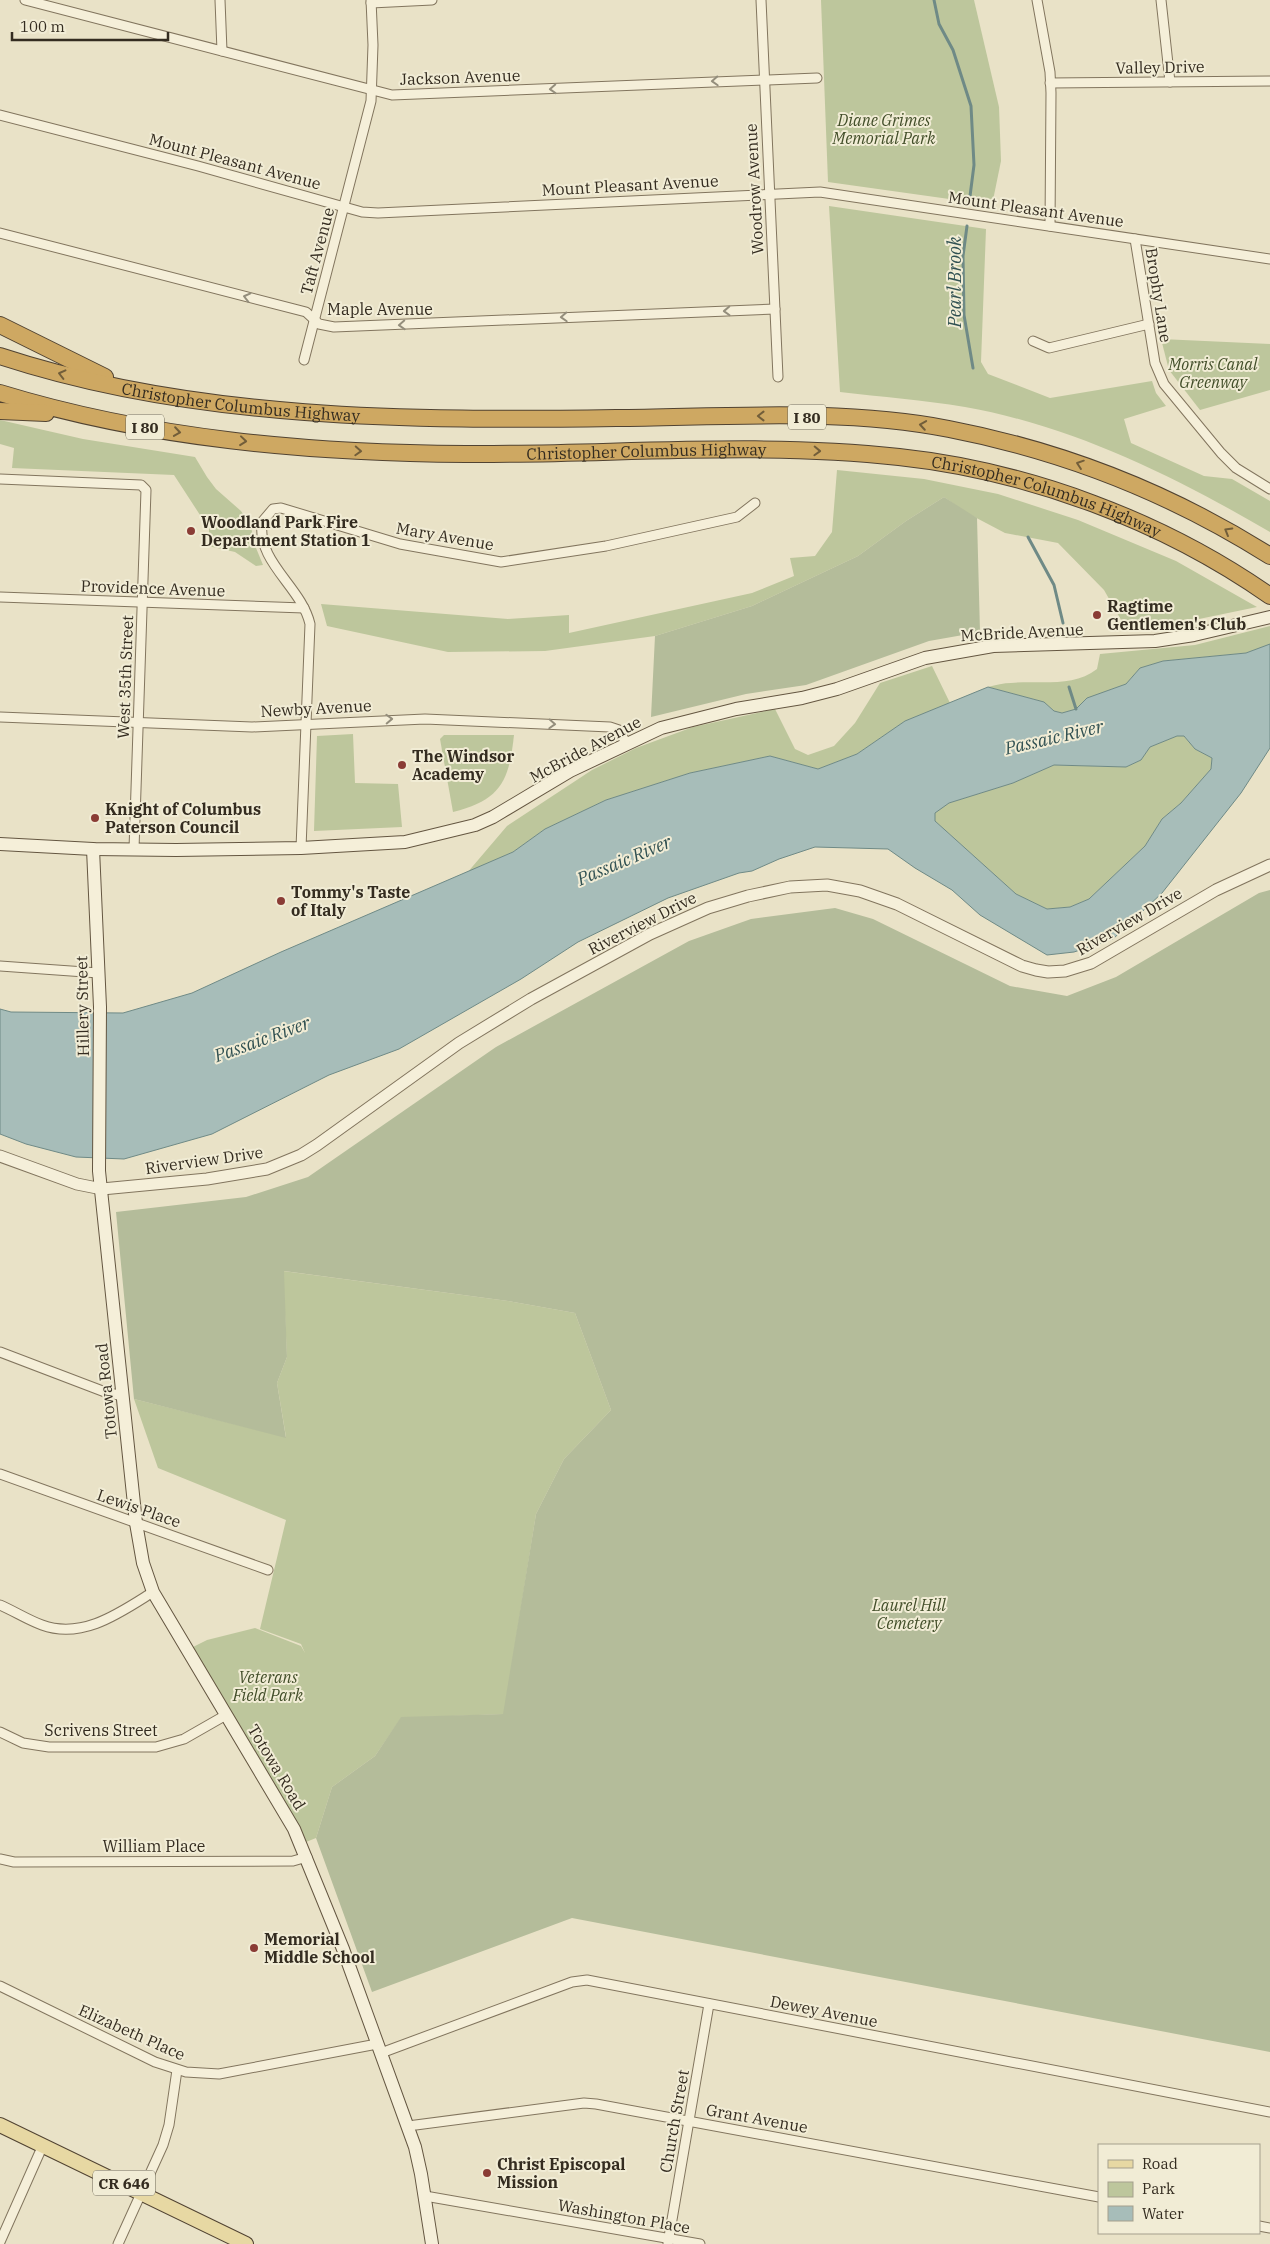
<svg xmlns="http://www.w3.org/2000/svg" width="1270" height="2244" font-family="'IBM Plex Serif',serif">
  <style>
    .green { fill: #bdc69c }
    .cemetery { fill: #b4bc9a }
    .water { fill: #a7bdb9; stroke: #6f8a86; fill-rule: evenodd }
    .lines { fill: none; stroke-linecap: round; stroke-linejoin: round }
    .stream { stroke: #6f8a86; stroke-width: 3 }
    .minor-casing { stroke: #82755e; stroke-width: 11 }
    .tertiary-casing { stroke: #82755e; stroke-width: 13 }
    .secondary-casing { stroke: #645641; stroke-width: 14 }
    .primary-casing { stroke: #514332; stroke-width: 16 }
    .motorway-casing { stroke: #514332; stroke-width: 18 }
    .minor { stroke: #f5efd9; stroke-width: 9 }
    .tertiary { stroke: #f5efd9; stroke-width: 11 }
    .secondary { stroke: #f5efd9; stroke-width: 12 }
    .primary { stroke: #e7d8a3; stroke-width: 14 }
    .motorway { stroke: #cea862; stroke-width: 16 }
    .oneway { stroke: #948e7c }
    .oneway2 { stroke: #725e3a }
    .poi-dot { fill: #8a3c35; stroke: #f1ecd5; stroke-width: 2 }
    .labels { text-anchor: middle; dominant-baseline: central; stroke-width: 4; stroke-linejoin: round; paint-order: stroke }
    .shield { fill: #f1ecd5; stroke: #6d6656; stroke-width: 1 }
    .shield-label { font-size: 15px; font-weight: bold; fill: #342c20 }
    .street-label { font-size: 16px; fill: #342c20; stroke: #f1ecd5 }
    .park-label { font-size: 16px; font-style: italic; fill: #424e29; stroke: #f1ecd5 }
    .poi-label { font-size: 16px; font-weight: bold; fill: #342c20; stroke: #f1ecd5; text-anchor: start }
    .water-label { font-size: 18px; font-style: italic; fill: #315152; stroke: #f1ecd5 }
  </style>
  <rect width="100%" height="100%" fill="#e9e2c7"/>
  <!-- green -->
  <g class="green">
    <path d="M 821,0 L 974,0 L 999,107 L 1001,161 L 992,205 L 828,182 Z"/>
    <path d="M 829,206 L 986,229 L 981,362 L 988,374 L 1050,398 L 1152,381 L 1156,393 L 1166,406 L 1124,419 L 1131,443 L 1204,476 L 1232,479 L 1270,501 L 1270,532 C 1176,477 1073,426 965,407 C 924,400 881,397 840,392 Z"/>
    <path d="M 1161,339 L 1270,344 L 1270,390 L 1200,410 L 1169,370 Z"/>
    <path d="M 0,420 L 83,439 L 195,457 L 207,477 L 216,489 L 241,511 L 251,526 L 254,543 L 263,565 L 256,566 L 235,552 L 208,546 L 210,516 L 200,515 L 174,475 L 12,468 L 14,448 L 0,444 Z"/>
    <path d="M 837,470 L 924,479 L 998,494 L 1078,520 L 1176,561 L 1257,607 L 1199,619 L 1124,625 L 1104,590 L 1058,543 L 1005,533 L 967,513 L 944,497 L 906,521 L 858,556 L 752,606 L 655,636 L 545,651 L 448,652 L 327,626 L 321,604 L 508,619 L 569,615 L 569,633 L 752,593 L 794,576 L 790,558 L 815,556 L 832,532 Z"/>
    <path d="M 1270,626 L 1270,645 L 1246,653 L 1163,661 L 1140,668 L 1126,684 L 1088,698 L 1076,709 L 1062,713 L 1054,711 L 1044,702 L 988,687 C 996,685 1004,683 1011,683 C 1040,680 1073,688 1097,669 L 1100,654 L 1195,645 Z"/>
    <path d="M 932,666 L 950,703 L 905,721 L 857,754 L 818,769 L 770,756 L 690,773 L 606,800 L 545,829 L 513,852 L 467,873 L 507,826 L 592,770 L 636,748 L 693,727 L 775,709 L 795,749 L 808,755 L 834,746 L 855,723 L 880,683 Z"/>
    <path d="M 353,734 L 355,783 L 398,784 L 402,827 L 314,831 L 317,736 Z"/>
    <path d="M 444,735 L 514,735 C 509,781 501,800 453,812 L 440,739 Z"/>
    <path d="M 1177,736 L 1184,736 L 1195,749 L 1212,758 L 1211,769 L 1181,803 L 1162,819 L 1145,846 L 1089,899 L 1070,907 L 1047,909 L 1016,894 L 935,821 L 934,813 L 949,803 L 1013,783 L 1054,765 L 1126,767 L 1141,760 L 1150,747 Z"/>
    <path d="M 283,1271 L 508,1301 L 575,1313 L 611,1410 L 564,1459 L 536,1514 L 504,1714 L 401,1718 L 375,1756 L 332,1787 L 316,1838 L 306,1842 L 291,1813 L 189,1649 L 207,1640 L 255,1628 L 301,1646 L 305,1653 L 301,1644 L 260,1629 L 286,1520 L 158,1468 L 134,1399 L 286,1437 L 277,1383 L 287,1357 Z"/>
  </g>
  <!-- cemetery -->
  <g class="cemetery">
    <path d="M 944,497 L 977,518 L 980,632 L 929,641 L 806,685 L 746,694 L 651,717 L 655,636 L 752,606 L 858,556 L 906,521 Z"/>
    <path d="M 1270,890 L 1270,2052 L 572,1918 L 372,1992 L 316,1838 L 332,1787 L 375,1756 L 401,1717 L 503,1714 L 536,1514 L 564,1459 L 611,1410 L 575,1313 L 508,1301 L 284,1271 L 287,1357 L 277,1383 L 286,1438 L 134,1399 L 116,1212 L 246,1197 L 308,1177 L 496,1047 L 689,941 L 751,919 L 835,908 L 873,919 L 1010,986 L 1067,996 L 1116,977 L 1259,893 Z"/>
  </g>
  <!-- water -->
  <path class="water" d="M 1270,644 L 1270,748 L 1241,793 L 1162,893 L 1113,939 L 1074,952 L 1047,955 L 980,915 L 952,890 L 915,868 L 888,849 L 815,847 L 779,859 L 752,871 L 739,873 L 668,898 L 578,942 L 521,979 L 399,1049 L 329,1075 L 212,1134 L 124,1159 L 76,1157 L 26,1144 L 0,1134 L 0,1009 L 11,1012 L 123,1013 L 192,993 L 281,952 L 513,852 L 545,829 L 606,800 L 690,773 L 770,756 L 818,769 L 857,754 L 905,721 L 988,687 L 1044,702 L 1054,711 L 1062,713 L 1076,709 L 1087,698 L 1126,684 L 1140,668 L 1163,661 L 1246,653 ZM 1177,736 L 1184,736 L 1195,749 L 1212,758 L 1211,769 L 1181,803 L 1162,819 L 1145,846 L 1089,899 L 1070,907 L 1047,909 L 1016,894 L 935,821 L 935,813 L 949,803 L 1013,783 L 1054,765 L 1126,767 L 1141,760 L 1150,747 Z"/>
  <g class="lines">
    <!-- stream -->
    <g class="stream">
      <path d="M 934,0 L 939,24 L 953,50 L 971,106 L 974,165 L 969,204"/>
      <path d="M 967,226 L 963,256 L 964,315 L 973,368"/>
      <path d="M 1028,537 L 1054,585 L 1063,623"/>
      <path d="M 1069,687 L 1076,709"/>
    </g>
    <!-- minor casing -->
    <g class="minor-casing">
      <g id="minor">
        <path d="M 25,0 L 392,95 L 817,78"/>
        <path d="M 220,0 L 222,51"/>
        <path d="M 761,0 L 778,377"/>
        <path d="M 1037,0 L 1050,72 L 1051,93 L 1050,226"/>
        <path d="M 1161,0 L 1170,82"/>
        <path d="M 371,3 L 432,0"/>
        <path d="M 1050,83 L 1270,81"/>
        <path d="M 0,115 L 198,166 L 362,212 L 378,213 L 820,192 L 1270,259"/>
        <path d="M 0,233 L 306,312 L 319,324 L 334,327 L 775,309"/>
        <path d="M 1135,239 L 1155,363 L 1164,384 L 1221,453 L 1236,468 L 1270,489"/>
        <path d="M 1033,341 L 1049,348 L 1149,324"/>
        <path d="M 304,360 L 371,101 L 373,45 L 371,0"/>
        <path d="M 0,479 L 141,485 L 146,490 L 134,849"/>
        <path d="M 0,597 L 304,608"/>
        <path d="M 0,717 L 252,727 L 425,719 L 610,727 L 619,730 L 626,743"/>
        <path d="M 301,848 L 310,624 C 301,586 257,563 262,522 L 273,509 L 281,508 L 400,544 L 501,562 L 606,546 L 737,517 L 755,503"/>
        <path d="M 0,966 L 99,973"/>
        <path d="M 0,1352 L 105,1392 L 123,1396"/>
        <path d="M 0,1474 L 268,1570"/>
        <path d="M 0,1605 C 14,1611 28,1620 42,1625 C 83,1640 121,1612 153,1592"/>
        <path d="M 0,1732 L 23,1743 L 49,1747 L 156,1747 L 184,1739 L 226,1715"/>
        <path d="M 0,1859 L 14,1862 L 293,1861 L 307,1857"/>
        <path d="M 0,1986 L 155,2062 L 186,2072 L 219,2074 L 377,2044"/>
        <path d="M 381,2053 L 572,1982 L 587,1980 L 1270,2112"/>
        <path d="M 408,2126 L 584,2103 L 596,2104 L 1099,2197"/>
        <path d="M 425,2196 L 700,2244"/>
        <path d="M 1259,2226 L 1270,2228"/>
        <path d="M 0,2242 L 43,2145"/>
        <path d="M 668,2243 L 709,2004"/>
        <path d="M 118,2244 L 163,2145 L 169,2125 L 177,2070"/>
      </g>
    </g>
    <!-- tertiary casing -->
    <g class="tertiary-casing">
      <path id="tertiary" d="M 0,1156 L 77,1184 L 102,1189 L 207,1179 L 267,1169 L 301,1155 L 317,1145 L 459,1043 L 531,999 L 650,934 L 708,908 L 748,896 L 790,887 L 827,885 L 860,891 L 897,904 L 1022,966 L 1036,970 L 1048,972 L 1065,971 L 1091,963 L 1216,890 L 1270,865"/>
    </g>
    <!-- secondary casing -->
    <g class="secondary-casing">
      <g id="secondary">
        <path d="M 0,844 L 93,849 L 176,850 L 301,848 L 405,842 L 475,825 L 493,817 L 570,771 L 661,728 L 736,709 L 802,698 L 837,689 L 925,658 L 993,646 L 1155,641 L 1194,635 L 1270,617"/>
        <path d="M 93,849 L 100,1007 L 99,1171 L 136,1523 L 143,1563 L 153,1592 L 294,1829 L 343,1949 L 415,2147 L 421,2174 L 432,2244"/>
      </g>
    </g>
    <!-- primary casing -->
    <g class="primary-casing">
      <path id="primary" d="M 0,2125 L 246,2244"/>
    </g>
    <!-- motorway casing -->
    <g class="motorway-casing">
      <g id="motorway">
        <path d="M 0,325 L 105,377"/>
        <path id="s1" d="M 0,356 C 194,420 414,421 616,418 C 725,417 842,408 949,429 C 1063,451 1172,494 1270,556"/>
        <path id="s2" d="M 0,393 C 150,439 310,453 466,454 C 610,455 756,441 899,457 C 1029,471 1163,521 1270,596"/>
        <path d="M 0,411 L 46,413"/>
      </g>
    </g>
    <!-- minor -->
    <use href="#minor" class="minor"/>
    <!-- tertiary -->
    <use href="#tertiary" class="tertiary"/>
    <!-- secondary -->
    <use href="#secondary" class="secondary"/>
    <!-- primary -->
    <use href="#primary" class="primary"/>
    <!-- motorway -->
    <use href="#motorway" class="motorway"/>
  </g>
  <!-- one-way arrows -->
  <defs><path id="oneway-chevron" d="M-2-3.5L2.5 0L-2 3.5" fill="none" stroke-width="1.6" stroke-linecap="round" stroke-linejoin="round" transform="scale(1.25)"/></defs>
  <g class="oneway">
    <use href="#oneway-chevron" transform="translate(715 81) rotate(177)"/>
    <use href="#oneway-chevron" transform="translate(553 89) rotate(177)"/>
    <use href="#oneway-chevron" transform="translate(247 297) rotate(-166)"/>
    <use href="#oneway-chevron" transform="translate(727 311) rotate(178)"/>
    <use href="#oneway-chevron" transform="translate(564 317) rotate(177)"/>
    <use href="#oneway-chevron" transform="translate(402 325) rotate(177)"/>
    <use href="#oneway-chevron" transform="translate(389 719) rotate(-2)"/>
    <use href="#oneway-chevron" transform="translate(552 724) rotate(3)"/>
  </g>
  <g class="oneway2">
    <use href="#oneway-chevron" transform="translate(62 374) rotate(-166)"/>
    <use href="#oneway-chevron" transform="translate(761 416) rotate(180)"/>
    <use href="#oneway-chevron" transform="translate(923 425) rotate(-171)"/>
    <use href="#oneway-chevron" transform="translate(177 432) rotate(8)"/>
    <use href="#oneway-chevron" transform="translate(243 441) rotate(6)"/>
    <use href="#oneway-chevron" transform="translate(358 451) rotate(3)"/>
    <use href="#oneway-chevron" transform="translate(817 451) rotate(2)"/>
    <use href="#oneway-chevron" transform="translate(1080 464) rotate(-161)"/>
    <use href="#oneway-chevron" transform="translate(1228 531) rotate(-150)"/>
  </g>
  <!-- markers -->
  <g class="poi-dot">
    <circle cx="191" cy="531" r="5"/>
    <circle cx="1097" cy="615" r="5"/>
    <circle cx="402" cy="765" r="5"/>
    <circle cx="95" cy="818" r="5"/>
    <circle cx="281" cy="901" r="5"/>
    <circle cx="254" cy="1948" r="5"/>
    <circle cx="487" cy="2173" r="5"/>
  </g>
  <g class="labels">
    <!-- shield labels -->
    <g class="shield">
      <rect x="788" y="404.5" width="38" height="25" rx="4"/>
      <rect x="126" y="414.5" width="38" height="25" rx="4"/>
      <rect x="93" y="2170.5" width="62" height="25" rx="4"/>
    </g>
    <g class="shield-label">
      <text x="807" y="417">I 80</text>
      <text x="145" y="427">I 80</text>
      <text x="124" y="2183">CR 646</text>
    </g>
    <!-- street labels -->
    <g class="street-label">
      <text transform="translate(1160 67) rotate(-1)">Valley Drive</text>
      <text transform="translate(460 77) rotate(-2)">Jackson Avenue</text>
      <text transform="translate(235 161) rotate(15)">Mount Pleasant Avenue</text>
      <text transform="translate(630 185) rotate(-3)">Mount Pleasant Avenue</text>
      <text transform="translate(754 189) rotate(-93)">Woodrow Avenue</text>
      <text transform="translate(1036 209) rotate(8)">Mount Pleasant Avenue</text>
      <text transform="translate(317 251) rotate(-75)">Taft Avenue</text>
      <text transform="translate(1159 295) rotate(81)">Brophy Lane</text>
      <text x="380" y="309">Maple Avenue</text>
      <text stroke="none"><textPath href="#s1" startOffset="246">Christopher Columbus Highway</textPath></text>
      <text stroke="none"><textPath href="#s2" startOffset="652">Christopher Columbus Highway</textPath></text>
      <text stroke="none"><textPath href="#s2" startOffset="1058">Christopher Columbus Highway</textPath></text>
      <text transform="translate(445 536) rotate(10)">Mary Avenue</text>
      <text transform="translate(153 588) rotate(2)">Providence Avenue</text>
      <text transform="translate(1022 632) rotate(-3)">McBride Avenue</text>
      <text transform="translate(125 677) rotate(-88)">West 35th Street</text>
      <text transform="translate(316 708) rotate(-3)">Newby Avenue</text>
      <text transform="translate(585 749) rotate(-28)">McBride Avenue</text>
      <text transform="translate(1129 921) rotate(-30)">Riverview Drive</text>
      <text transform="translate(642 923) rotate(-27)">Riverview Drive</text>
      <text transform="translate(82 1006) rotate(-91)">Hillery Street</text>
      <text transform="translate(204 1160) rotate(-8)">Riverview Drive</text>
      <text transform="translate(106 1391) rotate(-96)">Totowa Road</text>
      <text transform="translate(139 1508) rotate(19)">Lewis Place</text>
      <text x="101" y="1730">Scrivens Street</text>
      <text transform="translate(277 1767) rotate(59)">Totowa Road</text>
      <text x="154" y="1846">William Place</text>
      <text transform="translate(824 2011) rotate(11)">Dewey Avenue</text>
      <text transform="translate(132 2032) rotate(24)">Elizabeth Place</text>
      <text transform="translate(757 2118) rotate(10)">Grant Avenue</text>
      <text transform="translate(674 2121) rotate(-80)">Church Street</text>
      <text transform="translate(624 2216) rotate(10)">Washington Place</text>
    </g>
    <!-- park labels -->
    <g class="park-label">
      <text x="884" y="120">Diane Grimes<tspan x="884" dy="18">Memorial Park</tspan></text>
      <text x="1213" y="364">Morris Canal<tspan x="1213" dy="18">Greenway</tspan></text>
      <text x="909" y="1605">Laurel Hill<tspan x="909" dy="18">Cemetery</tspan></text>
      <text x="268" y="1677">Veterans<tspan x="268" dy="18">Field Park</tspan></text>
    </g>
    <!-- poi labels -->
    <g class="poi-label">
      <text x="201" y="522">Woodland Park Fire<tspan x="201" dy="18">Department Station 1</tspan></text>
      <text x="1107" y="606">Ragtime<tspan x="1107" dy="18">Gentlemen's Club</tspan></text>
      <text x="412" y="756">The Windsor<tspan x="412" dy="18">Academy</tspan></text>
      <text x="105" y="809">Knight of Columbus<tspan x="105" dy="18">Paterson Council</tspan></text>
      <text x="291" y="892">Tommy's Taste<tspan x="291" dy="18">of Italy</tspan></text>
      <text x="264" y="1939">Memorial<tspan x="264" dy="18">Middle School</tspan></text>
      <text x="497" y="2164">Christ Episcopal<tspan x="497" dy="18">Mission</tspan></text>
    </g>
    <!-- water labels -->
    <g class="water-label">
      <text transform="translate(954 282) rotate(-90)">Pearl Brook</text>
      <text transform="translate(1054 737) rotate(-13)">Passaic River</text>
      <text transform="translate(624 860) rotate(-23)">Passaic River</text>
      <text transform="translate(262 1039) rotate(-20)">Passaic River</text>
    </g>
  </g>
  <!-- legend -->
  <rect x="1098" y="2144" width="162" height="90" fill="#f1ecd5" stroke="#a59f8d"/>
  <rect x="1108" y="2160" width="25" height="8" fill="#e7d8a3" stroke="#a59f8d"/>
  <text x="1142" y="2169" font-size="15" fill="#342c20">Road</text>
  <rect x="1108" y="2182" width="25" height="15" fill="#bdc69c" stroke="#a59f8d"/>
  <text x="1142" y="2194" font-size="15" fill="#342c20">Park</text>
  <rect x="1108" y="2206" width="25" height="15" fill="#a7bdb9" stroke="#a59f8d"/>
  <text x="1142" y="2219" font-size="15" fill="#342c20">Water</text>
  <!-- scale -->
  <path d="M12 32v8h156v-8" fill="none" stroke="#342c20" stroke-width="2.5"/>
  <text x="20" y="32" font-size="15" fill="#342c20" stroke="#f1ecd5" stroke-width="4" paint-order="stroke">100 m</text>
</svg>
